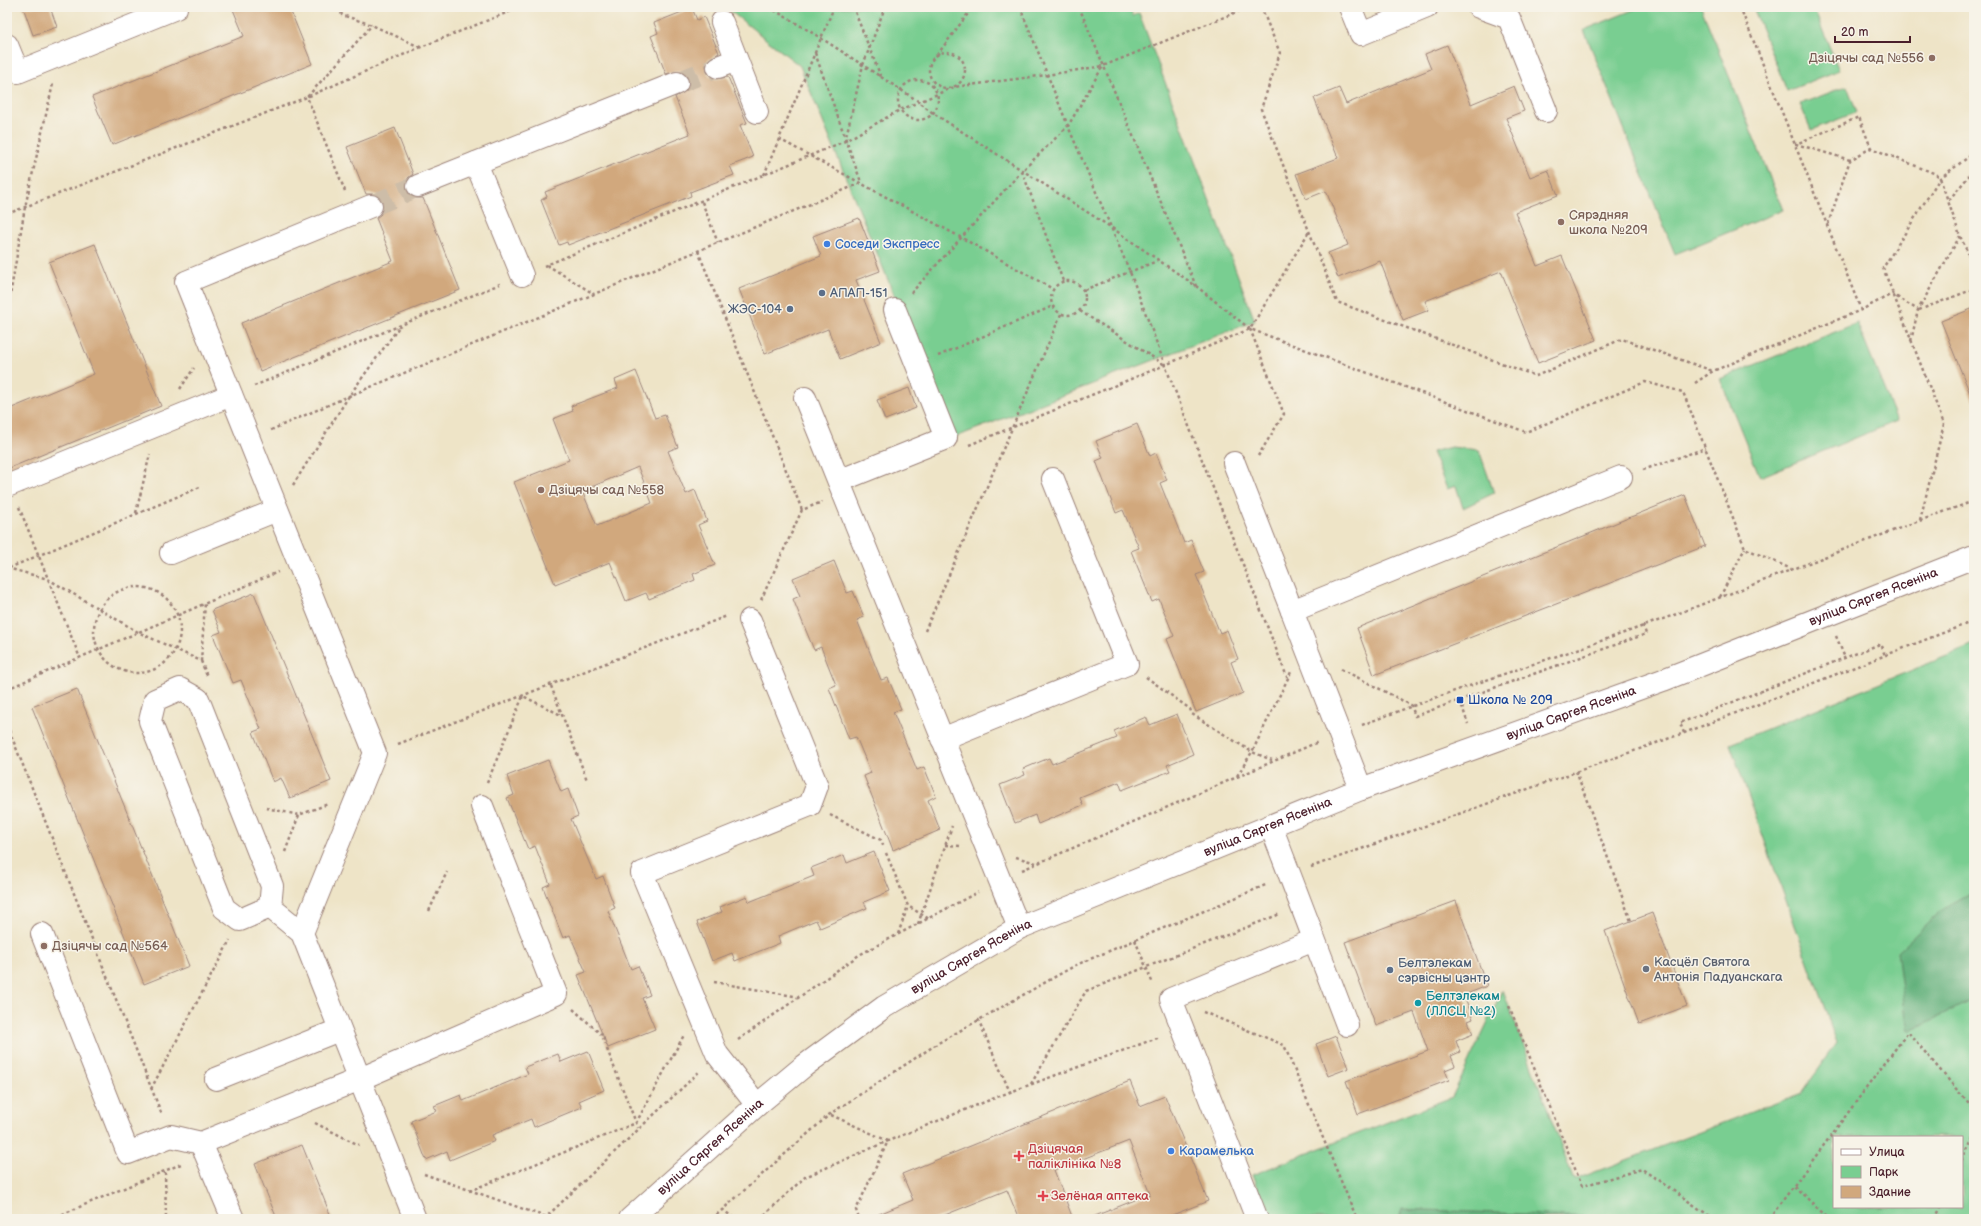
<svg xmlns="http://www.w3.org/2000/svg" width="1981" height="1226" font-family="'Balsamiq Sans',sans-serif">
  <style>
    .green { fill: #79ce91; stroke: #62765e; fill-rule: evenodd }
    .forest { fill: #62b17b; stroke: #566853 }
    .building { fill: #d1a87d; fill-rule: evenodd }
    .lines { fill: none; stroke-linecap: round; stroke-linejoin: round }
    .minor-tunnel { stroke: #cdbda8; stroke-width: 22; stroke-dasharray: 22 11; stroke-linecap: butt }
    .minor-casing { stroke: #9c8279; stroke-width: 24 }
    .major-casing { stroke: #9c8279; stroke-width: 24 }
    .path { stroke: #9c8279; stroke-width: 2.5; stroke-dasharray: 3 3; stroke-linecap: butt }
    .minor { stroke: #fff; stroke-width: 22 }
    .major { stroke: #fff; stroke-width: 22 }
    .education-dot { fill: #8d6e63; stroke: #f7f3e8; stroke-width: 1.5 }
    .shop-dot { fill: #3f7fe0; stroke: #f7f3e8; stroke-width: 1.5 }
    .service-dot { fill: #5c6f8a; stroke: #f7f3e8; stroke-width: 1.5 }
    .transit-dot { fill: #1a4fb4; stroke: #f7f3e8; stroke-width: 1.5 }
    .worship-dot { fill: #6b7280; stroke: #f7f3e8; stroke-width: 1.5 }
    .culture-dot { fill: #0f9aa8; stroke: #f7f3e8; stroke-width: 1.5 }
    .health-dot { fill: #e0444e; stroke: #f7f3e8; stroke-width: 1.5 }
    .labels { text-anchor: middle; dominant-baseline: central; stroke-width: 3; stroke-linejoin: round; paint-order: stroke }
    .education-label { font-size: 13px; fill: #785e54; stroke: #f7f3e8; text-anchor: start }
    .shop-label { font-size: 13px; fill: #366cbe; stroke: #f7f3e8; text-anchor: start }
    .service-label { font-size: 13px; fill: #4e5e75; stroke: #f7f3e8; text-anchor: start }
    .street-label { font-size: 13px; fill: #4a1f2b; stroke: #f7f3e8 }
    .transit-label { font-size: 13px; fill: #164399; stroke: #f7f3e8; text-anchor: start }
    .worship-label { font-size: 13px; fill: #5b616d; stroke: #f7f3e8; text-anchor: start }
    .culture-label { font-size: 13px; fill: #0d838f; stroke: #f7f3e8; text-anchor: start }
    .health-label { font-size: 13px; fill: #be3a42; stroke: #f7f3e8; text-anchor: start }
  </style>
  <rect width="100%" height="100%" fill="#f7f3e8"/>
  <filter id="ink" filterUnits="userSpaceOnUse"><feTurbulence type="fractalNoise" baseFrequency=".025" numOctaves="2"/><feDisplacementMap in="SourceGraphic" scale="8" xChannelSelector="R" yChannelSelector="G"/><feConvolveMatrix kernelMatrix="1 2 1 2 8 2 1 2 1" color-interpolation-filters="sRGB"/></filter>
  <filter id="wash" filterUnits="userSpaceOnUse"><feTurbulence type="fractalNoise" baseFrequency=".012" numOctaves="4" result="noise"/><feDisplacementMap in="SourceGraphic" scale="16" xChannelSelector="R" yChannelSelector="G"/><feGaussianBlur stdDeviation="0.9" result="paint"/><feColorMatrix in="noise" values="0 0 0 0 0 0 0 0 0 0 0 0 0 0 0 0 0 1.4 0 .05"/><feComposite in="paint" operator="in"/></filter>
  <g filter="url(#wash)">
    <rect width="100%" height="100%" fill="#eee4c7"/>
    <!-- green -->
    <g class="green">
      <path d="M 725,7 L 1121,7 L 1123,11 L 1130,8 L 1133,16 L 1139,13 L 1255,321 L 953,438 L 800,66 Z"/>
      <path d="M 1640,7 L 1701,7 L 1783,210 L 1675,254 L 1584,30 Z"/>
      <path d="M 1753,7 L 1813,7 L 1839,70 L 1787,91 Z"/>
      <path d="M 1847,86 L 1857,112 L 1811,130 L 1800,104 Z"/>
      <path d="M 1857,323 L 1897,421 L 1760,477 L 1720,379 Z"/>
      <path d="M 1451,447 L 1479,450 L 1494,493 L 1463,508 L 1456,486 L 1447,489 L 1432,452 Z"/>
      <path d="M 1974,645 L 1974,1219 L 1268,1219 L 1252,1175 L 1452,1097 L 1503,990 L 1574,1180 L 1802,1093 L 1837,1043 L 1730,744 ZM 1834,1137 L 1962,1137 L 1962,1207 L 1834,1207 Z"/>
    </g>
    <!-- forest -->
    <g class="forest">
      <path d="M 1974,892 L 1974,999 L 1908,1032 L 1897,952 L 1942,910 Z"/>
      <path d="M 1402,1209 L 1617,1218 L 1619,1219 L 1399,1219 Z"/>
    </g>
    <g id="blocks">
      <!-- building -->
      <g class="building">
        <path d="M 23,7 L 50,7 L 57,27 L 33,35 Z"/>
        <path d="M 232,7 L 289,7 L 312,64 L 112,145 L 92,97 L 244,36 Z"/>
        <path d="M 692,8 L 697,20 L 704,17 L 719,53 L 708,60 L 706,65 L 707,72 L 710,76 L 716,79 L 728,77 L 747,123 L 740,125 L 753,157 L 730,166 L 734,175 L 690,192 L 691,196 L 568,245 L 567,242 L 559,245 L 541,200 L 547,197 L 545,192 L 690,134 L 675,97 L 687,90 L 689,85 L 689,79 L 685,73 L 679,71 L 666,74 L 651,36 L 658,33 L 654,23 Z"/>
        <path d="M 1447,45 L 1471,104 L 1514,86 L 1524,111 L 1506,118 L 1530,177 L 1548,170 L 1558,195 L 1515,212 L 1537,266 L 1562,256 L 1596,340 L 1538,363 L 1501,271 L 1425,301 L 1429,310 L 1403,320 L 1380,261 L 1338,278 L 1328,253 L 1348,245 L 1326,191 L 1306,199 L 1296,174 L 1338,158 L 1314,98 L 1339,88 L 1346,104 L 1431,69 L 1425,54 Z"/>
        <path d="M 395,128 L 413,174 L 408,178 L 406,184 L 407,191 L 410,196 L 416,198 L 423,198 L 460,290 L 260,371 L 241,323 L 393,261 L 376,218 L 381,214 L 383,208 L 382,201 L 379,196 L 373,194 L 366,194 L 347,147 Z"/>
        <path d="M 859,218 L 880,271 L 856,280 L 881,342 L 840,359 L 828,329 L 765,354 L 739,289 L 821,256 L 813,236 Z"/>
        <path d="M 95,244 L 161,406 L 7,469 L 7,410 L 94,374 L 49,262 Z"/>
        <path d="M 1974,308 L 1974,401 L 1973,401 L 1941,321 Z"/>
        <path d="M 636,371 L 655,418 L 665,415 L 678,447 L 668,451 L 686,494 L 695,490 L 707,521 L 698,525 L 715,565 L 693,574 L 695,580 L 649,599 L 646,593 L 626,601 L 610,562 L 555,584 L 514,482 L 569,460 L 553,419 L 573,411 L 571,406 L 618,388 L 615,380 ZM 638,467 L 652,503 L 597,526 L 582,491 Z"/>
        <path d="M 909,388 L 916,408 L 885,420 L 877,400 Z"/>
        <path d="M 1137,424 L 1150,456 L 1156,453 L 1167,480 L 1160,483 L 1184,543 L 1191,540 L 1204,572 L 1196,575 L 1220,633 L 1227,630 L 1238,659 L 1231,662 L 1243,693 L 1196,712 L 1167,639 L 1174,636 L 1159,599 L 1152,602 L 1131,551 L 1139,548 L 1123,510 L 1116,513 L 1096,461 L 1103,458 L 1096,441 Z"/>
        <path d="M 1685,495 L 1705,546 L 1374,675 L 1357,628 Z"/>
        <path d="M 834,561 L 847,593 L 853,591 L 864,617 L 857,620 L 881,680 L 888,678 L 901,709 L 893,712 L 917,770 L 924,767 L 936,796 L 928,800 L 940,830 L 893,850 L 864,776 L 871,773 L 856,737 L 849,739 L 829,688 L 836,685 L 821,647 L 814,650 L 793,599 L 800,596 L 793,578 Z"/>
        <path d="M 254,593 L 331,781 L 290,798 L 281,778 L 273,782 L 253,732 L 261,729 L 241,680 L 233,683 L 213,635 L 221,632 L 212,610 Z"/>
        <path d="M 77,689 L 189,966 L 144,984 L 32,707 Z"/>
        <path d="M 1177,714 L 1193,754 L 1167,765 L 1170,771 L 1122,790 L 1119,782 L 1080,798 L 1083,805 L 1038,824 L 1035,815 L 1015,823 L 1000,785 L 1025,775 L 1023,769 L 1049,758 L 1052,764 L 1117,738 L 1114,731 L 1146,717 L 1150,725 Z"/>
        <path d="M 548,760 L 561,792 L 568,789 L 578,816 L 571,819 L 596,879 L 603,876 L 615,908 L 608,911 L 631,969 L 638,966 L 650,995 L 642,998 L 655,1029 L 608,1048 L 578,975 L 586,972 L 570,935 L 563,938 L 543,887 L 550,884 L 535,846 L 528,849 L 507,798 L 514,795 L 507,776 Z"/>
        <path d="M 874,852 L 890,891 L 864,902 L 867,908 L 820,928 L 816,920 L 778,936 L 780,943 L 735,961 L 732,953 L 712,961 L 697,922 L 722,912 L 720,907 L 747,896 L 749,902 L 814,876 L 811,868 L 844,855 L 847,863 Z"/>
        <path d="M 1456,901 L 1487,986 L 1464,995 L 1473,1019 L 1468,1021 L 1473,1034 L 1456,1041 L 1460,1052 L 1451,1056 L 1455,1066 L 1445,1070 L 1449,1080 L 1358,1114 L 1346,1081 L 1428,1051 L 1414,1012 L 1376,1026 L 1345,942 Z"/>
        <path d="M 1652,913 L 1687,1006 L 1639,1024 L 1605,931 Z"/>
        <path d="M 1336,1036 L 1349,1068 L 1328,1076 L 1316,1044 Z"/>
        <path d="M 588,1051 L 604,1090 L 579,1101 L 582,1107 L 534,1127 L 531,1119 L 492,1135 L 495,1141 L 450,1160 L 447,1151 L 426,1160 L 411,1121 L 437,1111 L 434,1106 L 461,1095 L 463,1101 L 528,1074 L 525,1067 L 558,1054 L 561,1062 Z"/>
        <path d="M 1130,1081 L 1140,1106 L 1165,1096 L 1208,1201 L 1162,1219 L 1090,1219 L 1090,1218 L 1150,1194 L 1129,1141 L 1054,1170 L 1073,1219 L 1019,1219 L 1007,1190 L 935,1219 L 867,1219 L 913,1200 L 902,1174 Z"/>
        <path d="M 302,1145 L 332,1219 L 277,1219 L 255,1164 Z"/>
      </g>
    </g>
  </g>
  <g filter="url(#ink)">
    <use href="#blocks" fill-opacity="0" stroke="#9c8279" stroke-width="1"/>
    <g class="lines">
      <!-- minor-tunnel -->
      <g class="minor-tunnel">
        <path d="M 677,83 L 718,67"/>
        <path d="M 371,206 L 418,186"/>
      </g>
      <!-- minor casing -->
      <g class="minor-casing">
        <g id="minor">
          <path d="M 1350,7 L 1361,34 L 1427,7"/>
          <path d="M 1479,7 L 1509,18 L 1546,111"/>
          <path d="M 722,22 L 757,112"/>
          <path d="M 7,45 L 18,72 L 176,8"/>
          <path d="M 718,67 L 736,60"/>
          <path d="M 476,163 L 522,275"/>
          <path d="M 418,186 L 677,83"/>
          <path d="M 805,398 L 1019,928"/>
          <path d="M 1234,463 L 1292,611"/>
          <path d="M 839,481 L 946,438 L 895,310"/>
          <path d="M 7,486 L 231,395"/>
          <path d="M 171,553 L 277,510"/>
          <path d="M 750,620 L 817,786 L 810,805 L 642,873 L 717,1054 L 757,1105"/>
          <path d="M 180,689 L 198,699 L 272,886 L 270,907 L 240,920 L 224,908 L 150,721 L 155,700 Z"/>
          <path d="M 942,739 L 1127,664 L 1053,479"/>
          <path d="M 1361,789 L 1292,611 L 1621,477"/>
          <path d="M 1271,826 L 1347,1025"/>
          <path d="M 270,907 L 302,933 L 415,1219"/>
          <path d="M 302,933 L 375,753 L 186,282 L 371,206"/>
          <path d="M 42,934 L 128,1153 L 171,1136 L 201,1143 L 360,1079 L 556,994 L 482,806"/>
          <path d="M 216,1079 L 339,1030"/>
          <path d="M 201,1143 L 233,1219"/>
          <path d="M 1257,1219 L 1171,999 L 1314,940"/>
        </g>
      </g>
      <!-- major casing -->
      <g class="major-casing">
        <g id="major">
          <path id="s1" d="M 630,1219 L 757,1105 L 804,1066 L 884,1007 L 1019,928 L 1361,789 L 1663,680 L 1974,557"/>
        </g>
      </g>
      <!-- path -->
      <g class="path">
        <path d="M 339,7 L 342,15 L 372,25 L 420,47"/>
        <path d="M 769,7 L 821,38 L 918,101 L 933,113 L 1112,228 L 1196,286 L 1250,329 L 1526,432 L 1645,382 L 1683,392 L 1745,548 L 1791,569"/>
        <path d="M 853,7 L 881,77"/>
        <path d="M 1020,7 L 1068,126 L 1130,272 L 1165,365 L 1287,677"/>
        <path d="M 1079,7 L 1196,286"/>
        <path d="M 1261,7 L 1280,53 L 1261,109 L 1337,302 L 1536,376 L 1622,339 L 1713,371"/>
        <path d="M 1740,7 L 1861,310"/>
        <circle cx="947" cy="70" r="18"/>
        <path d="M 815,53 L 861,182"/>
        <path d="M 937,55 L 973,7"/>
        <circle cx="918" cy="100" r="20"/>
        <path d="M 779,139 L 962,238 L 1053,289"/>
        <path d="M 845,141 L 863,65 L 885,7"/>
        <path d="M 1850,160 L 1796,144 L 1859,117 L 1871,148"/>
        <path d="M 1974,170 L 1948,201 L 1960,236 L 1974,266"/>
        <path d="M 1022,171 L 1063,281"/>
        <path d="M 764,175 L 834,7"/>
        <path d="M 345,191 L 307,97 L 372,25"/>
        <path d="M 702,202 L 718,243"/>
        <path d="M 7,214 L 307,97 L 421,47 L 521,7"/>
        <path d="M 1828,224 L 1850,160 L 1871,148 L 1936,174 L 1940,178 L 1948,201"/>
        <path d="M 698,251 L 802,510"/>
        <path d="M 547,265 L 594,294"/>
        <path d="M 544,266 L 845,141 L 900,110 L 954,87 L 1047,75 L 1103,66"/>
        <circle cx="1068" cy="298" r="17"/>
        <path d="M 1084,290 L 1157,261"/>
        <path d="M 911,293 L 1022,171 L 1068,126 L 1103,66 L 1249,7"/>
        <path d="M 7,297 L 10,296 L 25,207 L 53,84"/>
        <path d="M 1919,310 L 1974,289"/>
        <path d="M 1080,311 L 1165,365"/>
        <path d="M 1250,329 L 1284,414 L 1258,456"/>
        <path d="M 1911,341 L 1918,310 L 1960,236"/>
        <path d="M 938,356 L 1053,306"/>
        <path d="M 1695,383 L 1713,371 L 1861,310 L 1892,294 L 1918,310"/>
        <path d="M 254,386 L 500,284"/>
        <path d="M 180,389 L 194,368"/>
        <path d="M 271,430 L 349,396 L 861,183"/>
        <path d="M 969,445 L 1165,365 L 1250,329 L 1310,230"/>
        <path d="M 1643,470 L 1706,448"/>
        <path d="M 293,485 L 349,396 L 399,327"/>
        <path d="M 19,507 L 80,658"/>
        <path d="M 136,513 L 150,454"/>
        <path d="M 1920,520 L 1944,424 L 1883,268 L 1940,178 L 1974,153"/>
        <path d="M 7,568 L 48,579 L 138,632 L 201,661 L 205,603"/>
        <path d="M 9,568 L 200,487"/>
        <circle cx="137" cy="630" r="43"/>
        <path d="M 1720,597 L 1745,548"/>
        <path d="M 761,600 L 802,510 L 822,502"/>
        <path d="M 925,631 L 1061,314"/>
        <path d="M 1836,636 L 1845,658"/>
        <path d="M 201,661 L 207,676"/>
        <path d="M 1341,669 L 1411,705 L 1415,716 L 1646,634 L 1643,625"/>
        <path d="M 1146,677 L 1190,709 L 1192,714 L 1252,752 L 1272,760"/>
        <path d="M 551,686 L 587,780"/>
        <path d="M 7,689 L 278,572"/>
        <path d="M 1460,700 L 1468,724"/>
        <path d="M 7,725 L 162,1115"/>
        <path d="M 1362,725 C 1465,685 1571,653 1674,615 C 1774,577 1873,537 1974,501"/>
        <path d="M 1684,733 L 1680,723 L 1880,644 L 1885,655"/>
        <path d="M 398,744 L 727,616"/>
        <path d="M 1576,771 L 1631,921"/>
        <path d="M 1237,776 L 1252,752 L 1291,672"/>
        <path d="M 487,783 L 523,696 L 563,716"/>
        <path d="M 266,808 L 299,815 L 328,804"/>
        <path d="M 830,815 L 881,840 L 884,848"/>
        <path d="M 945,845 L 961,846"/>
        <path d="M 285,852 L 299,815"/>
        <path d="M 886,853 L 908,906 L 929,919"/>
        <path d="M 1016,857 L 1036,863"/>
        <path d="M 1311,867 L 1684,733 L 1974,621"/>
        <path d="M 1022,870 L 1318,742"/>
        <path d="M 429,911 L 447,872"/>
        <path d="M 918,924 L 952,826"/>
        <path d="M 898,934 L 908,906"/>
        <path d="M 1135,940 L 1153,984"/>
        <path d="M 714,982 L 799,997"/>
        <path d="M 1509,1006 L 1582,1186 L 1642,1169 L 1714,1219"/>
        <path d="M 573,1009 L 603,1036 L 605,1044"/>
        <path d="M 1203,1012 L 1284,1045 L 1357,1219"/>
        <path d="M 978,1019 L 1010,1092"/>
        <path d="M 738,1040 L 859,955 L 978,892"/>
        <path d="M 607,1049 L 638,1128"/>
        <path d="M 1031,1084 L 1086,991 L 1280,914"/>
        <path d="M 151,1089 L 230,940"/>
        <path d="M 831,1115 L 888,1141 L 856,1210 L 859,1219"/>
        <path d="M 315,1123 L 359,1145"/>
        <path d="M 1962,1161 L 1974,1135"/>
        <path d="M 165,1172 L 166,1219"/>
        <path d="M 424,1174 L 546,1217"/>
        <path d="M 1794,1186 L 1829,1219"/>
        <path d="M 469,1191 L 636,1123 L 684,1035"/>
        <path d="M 722,1209 L 735,1219"/>
        <path d="M 51,1219 L 181,1164"/>
        <path d="M 544,1219 L 700,1071"/>
        <path d="M 712,1219 L 830,1114 L 940,1042 L 1076,965 L 1268,884"/>
        <path d="M 760,1219 L 805,1177 L 888,1141 L 1002,1095 L 1160,1037"/>
        <path d="M 1769,1219 L 1908,1032 L 1974,1110"/>
        <path d="M 1935,1219 L 1941,1207"/>
      </g>
      <!-- minor -->
      <use href="#minor" class="minor"/>
      <!-- major -->
      <use href="#major" class="major"/>
    </g>
  </g>
  <!-- markers -->
  <g class="education-dot">
    <circle cx="1932" cy="58" r="4"/>
    <circle cx="1561" cy="222" r="4"/>
    <circle cx="541" cy="490" r="4"/>
    <circle cx="44" cy="946" r="4"/>
  </g>
  <g class="shop-dot">
    <circle cx="827" cy="244" r="4"/>
    <circle cx="1171" cy="1151" r="4"/>
  </g>
  <g class="service-dot">
    <circle cx="822" cy="293" r="4"/>
    <circle cx="790" cy="309" r="4"/>
    <circle cx="1390" cy="970" r="4"/>
  </g>
  <rect class="transit-dot" x="1456" y="696" width="8" height="8" rx="2"/>
  <circle class="worship-dot" cx="1646" cy="969" r="4"/>
  <circle class="culture-dot" cx="1418" cy="1003" r="4"/>
  <g class="health-dot">
    <path d="M1017 1150h4v4h4v4h-4v4h-4v-4h-4v-4h4z"/>
    <path d="M1041 1190h4v4h4v4h-4v4h-4v-4h-4v-4h4z"/>
  </g>
  <g class="labels">
    <!-- education labels -->
    <g class="education-label">
      <text x="1924" y="58" text-anchor="end">Дзіцячы сад №556</text>
      <text x="1569" y="215">Сярэдняя<tspan x="1569" dy="15">школа №209</tspan></text>
      <text x="549" y="490">Дзіцячы сад №558</text>
      <text x="52" y="946">Дзіцячы сад №564</text>
    </g>
    <!-- shop labels -->
    <g class="shop-label">
      <text x="835" y="244">Соседи Экспресс</text>
      <text x="1179" y="1151">Карамелька</text>
    </g>
    <!-- service labels -->
    <g class="service-label">
      <text x="830" y="293">АПАП-151</text>
      <text x="782" y="309" text-anchor="end">ЖЭС-104</text>
      <text x="1398" y="963">Белтэлекам<tspan x="1398" dy="15">сэрвісны цэнтр</tspan></text>
    </g>
    <!-- street labels -->
    <g class="street-label">
      <text stroke="none"><textPath href="#s1" startOffset="1404">вуліца Сяргея Ясеніна</textPath></text>
      <text stroke="none"><textPath href="#s1" startOffset="1080">вуліца Сяргея Ясеніна</textPath></text>
      <text stroke="none"><textPath href="#s1" startOffset="756">вуліца Сяргея Ясеніна</textPath></text>
      <text stroke="none"><textPath href="#s1" startOffset="432">вуліца Сяргея Ясеніна</textPath></text>
      <text stroke="none"><textPath href="#s1" startOffset="108">вуліца Сяргея Ясеніна</textPath></text>
    </g>
    <!-- transit labels -->
    <g class="transit-label">
      <text x="1468" y="700">Школа № 209</text>
    </g>
    <!-- worship labels -->
    <g class="worship-label">
      <text x="1654" y="962">Касцёл Святога<tspan x="1654" dy="15">Антонія Падуанскага</tspan></text>
    </g>
    <!-- culture labels -->
    <g class="culture-label">
      <text x="1426" y="996">Белтэлекам<tspan x="1426" dy="15">(ЛЛСЦ №2)</tspan></text>
    </g>
    <!-- health labels -->
    <g class="health-label">
      <text x="1028" y="1149">Дзіцячая<tspan x="1028" dy="15">паліклініка №8</tspan></text>
      <text x="1051" y="1196">Зелёная аптека</text>
    </g>
  </g>
  <!-- margin -->
  <rect width="1981" height="1226" fill="none" stroke="#f7f3e8" stroke-width="24"/>
  <!-- legend -->
  <rect x="1833" y="1136" width="130" height="72" fill="#f7f3e8" stroke="#b29e9c"/>
  <rect x="1841" y="1149" width="20" height="6" fill="#ffffff" stroke="#b29e9c"/>
  <text x="1869" y="1156" font-size="12" fill="#4a1f2b">Улица</text>
  <rect x="1841" y="1166" width="20" height="12" fill="#79ce91" stroke="#b29e9c"/>
  <text x="1869" y="1176" font-size="12" fill="#4a1f2b">Парк</text>
  <rect x="1841" y="1186" width="20" height="12" fill="#d1a87d" stroke="#b29e9c"/>
  <text x="1869" y="1196" font-size="12" fill="#4a1f2b">Здание</text>
  <!-- scale -->
  <path d="M1835 36v6h75v-6" fill="none" stroke="#4a1f2b" stroke-width="2"/>
  <text x="1841" y="36" font-size="12" fill="#4a1f2b" stroke="#f7f3e8" stroke-width="3" paint-order="stroke">20 m</text>
</svg>
